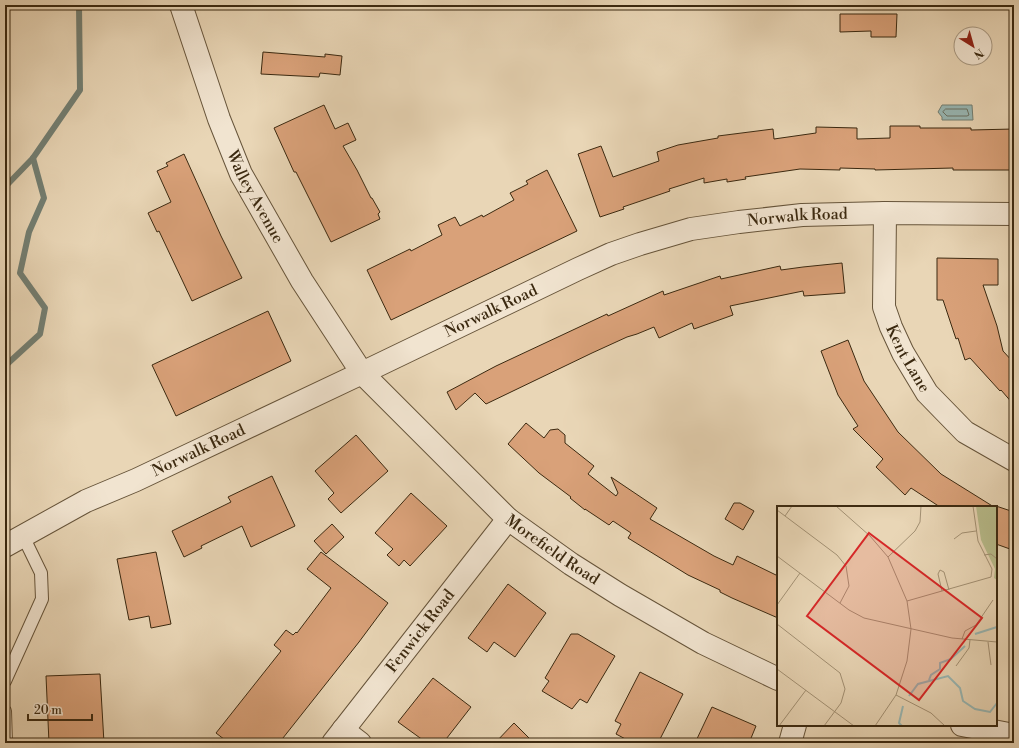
<svg xmlns="http://www.w3.org/2000/svg" width="1019" height="748" font-family="'Libre Bodoni',serif">
  <style>
    .water { fill: #99b8b5; stroke: #737f73 }
    .lines { fill: none; stroke-linecap: round; stroke-linejoin: round }
    .shore { stroke: #6a7062; stroke-width: 1 }
    .stream { stroke: #737f73; stroke-width: 6 }
    .building { fill: #d9a179; stroke: #3b2910 }
    .lane-casing { stroke: #66543a; stroke-width: 14 }
    .street-casing { stroke: #66543a; stroke-width: 24 }
    .lane { stroke: #f1e4d0; stroke-width: 12 }
    .street { stroke: #f1e4d0; stroke-width: 22 }
    .labels { text-anchor: middle; dominant-baseline: central; stroke-width: 3; stroke-linejoin: round; paint-order: stroke }
    .street-label { font-size: 16px; fill: #3b2910; stroke: #f1e4d0 }
    .inset-river { fill: none; stroke: #99b8b5; stroke-width: 2 }
    .inset-road { fill: none; stroke: #a39174; stroke-width: 1 }
    .view { fill: #d62828; fill-opacity: 0.15; stroke: #d62828; stroke-width: 2 }
    .inset-edge { fill: none; stroke: #3b2910; stroke-width: 2 }
  </style>
  <rect width="100%" height="100%" fill="#e9d6b6"/>
  <filter id="stains"><feTurbulence type="fractalNoise" baseFrequency=".005" numOctaves="4"/><feColorMatrix values="0 0 0 0 .2 0 0 0 0 .09 0 0 0 0 .02 0 0 0 .5 -.17"/></filter>
  <radialGradient id="worn" r=".72"><stop offset=".6" stop-color="#630" stop-opacity="0"/><stop offset="1" stop-color="#630" stop-opacity=".3"/></radialGradient>
  <!-- water -->
  <path class="water" d="M 942,105 L 972,105 L 973,120 L 942,120 L 942,117 L 938,112 Z"/>
  <g class="lines">
    <!-- shore -->
    <path class="shore" d="M 946,109 L 967,109 L 969,115 L 967,116 L 947,116 L 943,112 Z"/>
    <!-- stream -->
    <g class="stream">
      <path d="M 5,187 L 33,158 L 80,90 L 79,5"/>
      <path d="M 5,366 L 40,334 L 45,308 L 20,273 L 29,232 L 44,198 L 33,158"/>
    </g>
  </g>
  <!-- building -->
  <g class="building">
    <path d="M 840,14 L 897,14 L 896,37 L 871,37 L 871,31 L 840,32 Z"/>
    <path d="M 263,52 L 325,57 L 325,54 L 342,56 L 340,75 L 320,73 L 319,77 L 261,74 Z"/>
    <path d="M 324,105 L 335,129 L 348,123 L 356,140 L 343,146 L 357,170 L 371,198 L 372,198 L 380,212 L 378,214 L 380,219 L 331,242 L 296,172 L 294,172 L 274,128 Z"/>
    <path d="M 890,126 L 920,126 L 920,128 L 971,128 L 971,130 L 1014,129 L 1014,170 L 953,170 L 953,168 L 875,170 L 875,169 L 840,168 L 840,170 L 800,169 L 745,177 L 746,179 L 727,182 L 727,179 L 704,183 L 704,178 L 669,189 L 670,191 L 623,207 L 624,209 L 600,217 L 578,154 L 601,146 L 613,177 L 659,161 L 657,152 L 678,145 L 718,138 L 718,136 L 773,129 L 774,139 L 816,133 L 816,127 L 857,128 L 857,139 L 890,138 Z"/>
    <path d="M 184,154 L 221,236 L 242,278 L 192,301 L 159,231 L 157,232 L 148,213 L 171,202 L 157,171 L 168,166 L 166,163 Z"/>
    <path d="M 547,170 L 577,231 L 391,320 L 367,270 L 410,249 L 411,251 L 442,235 L 438,225 L 455,217 L 460,226 L 482,215 L 483,217 L 514,200 L 510,193 L 528,184 L 526,181 Z"/>
    <path d="M 937,258 L 998,259 L 998,285 L 983,285 L 997,326 L 1003,351 L 1014,363 L 1014,405 L 1001,390 L 1000,391 L 970,358 L 965,360 L 958,338 L 956,339 L 943,300 L 937,300 Z"/>
    <path d="M 842,263 L 845,293 L 804,296 L 803,291 L 730,306 L 733,315 L 694,329 L 692,323 L 659,338 L 654,327 L 637,334 L 627,337 L 592,353 L 486,404 L 475,393 L 456,410 L 447,392 L 496,366 L 607,314 L 608,316 L 663,291 L 664,295 L 720,276 L 721,279 L 780,266 L 781,270 L 803,267 Z"/>
    <path d="M 268,311 L 291,361 L 176,416 L 152,365 Z"/>
    <path d="M 848,340 L 864,381 L 898,432 L 941,474 L 994,507 L 940,507 L 911,488 L 905,495 L 876,467 L 883,459 L 853,429 L 858,426 L 838,395 L 821,351 Z"/>
    <path d="M 526,423 L 544,438 L 550,430 L 558,429 L 565,435 L 565,443 L 594,466 L 588,474 L 616,496 L 618,493 L 611,477 L 657,508 L 650,519 L 714,556 L 733,565 L 737,556 L 778,576 L 778,618 L 732,598 L 720,592 L 720,590 L 688,575 L 628,538 L 631,533 L 613,521 L 609,525 L 585,509 L 585,510 L 570,498 L 571,497 L 539,473 L 508,444 Z"/>
    <path d="M 356,435 L 388,471 L 341,513 L 328,499 L 334,493 L 315,471 Z"/>
    <path d="M 272,476 L 295,526 L 251,547 L 242,526 L 201,546 L 202,548 L 184,557 L 172,531 L 231,502 L 228,497 Z"/>
    <path d="M 411,493 L 447,526 L 410,566 L 404,560 L 399,566 L 387,555 L 393,549 L 375,533 Z"/>
    <path d="M 734,503 L 740,503 L 754,511 L 743,530 L 725,519 Z"/>
    <path d="M 996,506 L 1014,512 L 1014,539 L 1010,549 L 996,544 Z"/>
    <path d="M 332,524 L 344,537 L 326,554 L 314,541 Z"/>
    <path d="M 156,552 L 171,624 L 151,628 L 149,616 L 129,620 L 117,559 Z"/>
    <path d="M 321,552 L 388,603 L 359,642 L 279,743 L 229,743 L 216,733 L 281,651 L 274,645 L 286,630 L 293,635 L 296,632 L 297,633 L 331,588 L 307,569 Z"/>
    <path d="M 508,584 L 546,613 L 515,657 L 494,642 L 487,652 L 468,638 Z"/>
    <path d="M 571,634 L 578,634 L 615,656 L 587,703 L 580,699 L 572,709 L 542,691 L 549,681 L 545,678 Z"/>
    <path d="M 640,672 L 683,694 L 658,743 L 633,743 L 616,734 L 621,724 L 615,721 Z"/>
    <path d="M 100,674 L 104,743 L 49,743 L 46,676 Z"/>
    <path d="M 433,678 L 471,707 L 443,743 L 427,743 L 398,722 Z"/>
    <path d="M 712,707 L 756,726 L 749,743 L 695,743 Z"/>
    <path d="M 514,723 L 534,743 L 495,743 Z"/>
  </g>
  <g class="lines">
    <!-- lane casing -->
    <g class="lane-casing">
      <g id="lane">
        <path d="M 5,681 L 42,599 L 41,573 L 23,536"/>
        <path d="M 5,711 L 6,743"/>
      </g>
    </g>
    <!-- street casing -->
    <g class="street-casing">
      <g id="street">
        <path id="s1" d="M 181,5 L 219,119 L 241,174 L 302,281 L 362,373 L 508,519 L 571,564 L 620,595 L 703,643 L 778,679"/>
        <path id="s2" d="M 885,213 L 884,307 L 891,327 L 903,353 L 927,393 L 965,432 L 1014,460"/>
        <path id="s3" d="M 5,546 L 86,501 L 136,480 L 362,373 L 578,269 L 611,254 L 640,244 L 691,229 L 739,222 L 802,215 L 885,213 L 1014,214"/>
        <path d="M 962,725 L 1014,735"/>
        <path d="M 343,730 L 360,743"/>
        <path id="s4" d="M 333,743 L 508,519"/>
        <path d="M 790,743 L 795,725"/>
      </g>
    </g>
    <!-- lane -->
    <use href="#lane" class="lane"/>
    <!-- street -->
    <use href="#street" class="street"/>
  </g>
  <g class="labels">
    <!-- street labels -->
    <g class="street-label">
      <text stroke="none"><textPath href="#s1" startOffset="206">Walley Avenue</textPath></text>
      <text stroke="none"><textPath href="#s3" startOffset="864">Norwalk Road</textPath></text>
      <text stroke="none"><textPath href="#s3" startOffset="540">Norwalk Road</textPath></text>
      <text stroke="none"><textPath href="#s2" startOffset="151">Kent Lane</textPath></text>
      <text stroke="none"><textPath href="#s3" startOffset="216">Norwalk Road</textPath></text>
      <text stroke="none"><textPath href="#s1" startOffset="673">Morefield Road</textPath></text>
      <text stroke="none"><textPath href="#s4" startOffset="142">Fenwick Road</textPath></text>
    </g>
  </g>
  <!-- overview -->
  <g transform="translate(777 506)">
    <rect width="220" height="220" fill="#e9d6b6"/>
    <path d="M 199,0 L 220,0 L 220,74 L 217,72 L 218,63 L 204,34 Z" fill="#b8bd8c"/>
    <path class="inset-river" d="M 198,128 L 220,121M 152,174 L 154,169 L 163,163 L 163,157 L 174,153 L 188,140M 132,190 L 141,178 L 171,170 L 183,182 L 186,195 L 198,203 L 213,206 L 220,197M 125,220 L 122,217 L 126,200"/>
    <path class="inset-road" d="M 59,0 L 93,30 L 111,51 L 130,95 L 134,123 L 130,155 L 119,189 L 98,220M 0,4 L 60,49 L 69,60 L 72,80 L 63,97M 8,10 L 15,0M 177,33 L 185,27 L 199,25M 207,49 L 214,48 L 220,53M 0,50 L 72,104 L 87,112 L 175,132 L 220,136M 111,51 L 138,25 L 143,16 L 144,0M 165,85 L 161,68 L 163,64 L 167,66 L 172,84M 130,95 L 214,71 L 215,63 L 201,35 L 196,0M 0,99 L 23,67M 0,118 L 63,167 L 68,183 L 64,197 L 47,220M 185,133 L 188,125 L 199,119 L 216,94M 211,136 L 214,159M 179,160 L 192,142 L 193,134M 0,163 L 77,220M 119,189 L 154,207 L 168,220M 2,220 L 29,184"/>
    <path class="view" d="M 92,27 L 205,112 L 142,194 L 30,110 Z"/>
    <rect width="220" height="220" class="inset-edge"/>
  </g>
  <!-- margin -->
  <rect width="1019" height="748" fill="none" stroke="#e9d6b6" stroke-width="20"/>
  <rect x="6" y="6" width="1007" height="736" fill="none" stroke="#3b2910" stroke-width="2"/>
  <rect x="10" y="10" width="999" height="728" fill="none" stroke="#3b2910"/>
  <!-- north arrow -->
  <g transform="translate(973 46) rotate(143)"><circle r="19" fill="#f1e4d0" stroke="#a89983"/>
  <path d="M0-3L7 15L0 10L-7 15Z" fill="#8f2418"/>
  <text y="-6" font-size="11" font-weight="bold" text-anchor="middle" fill="#3b2910">N</text>
  </g>
  <!-- scale -->
  <path d="M28 714v6h64v-6" fill="none" stroke="#3b2910" stroke-width="2"/>
  <text x="34" y="714" font-size="12" fill="#3b2910" stroke="#f1e4d0" stroke-width="3" paint-order="stroke">20 m</text>
  <rect width="100%" height="100%" filter="url(#stains)"/>
  <rect width="100%" height="100%" fill="url(#worn)"/>
</svg>
